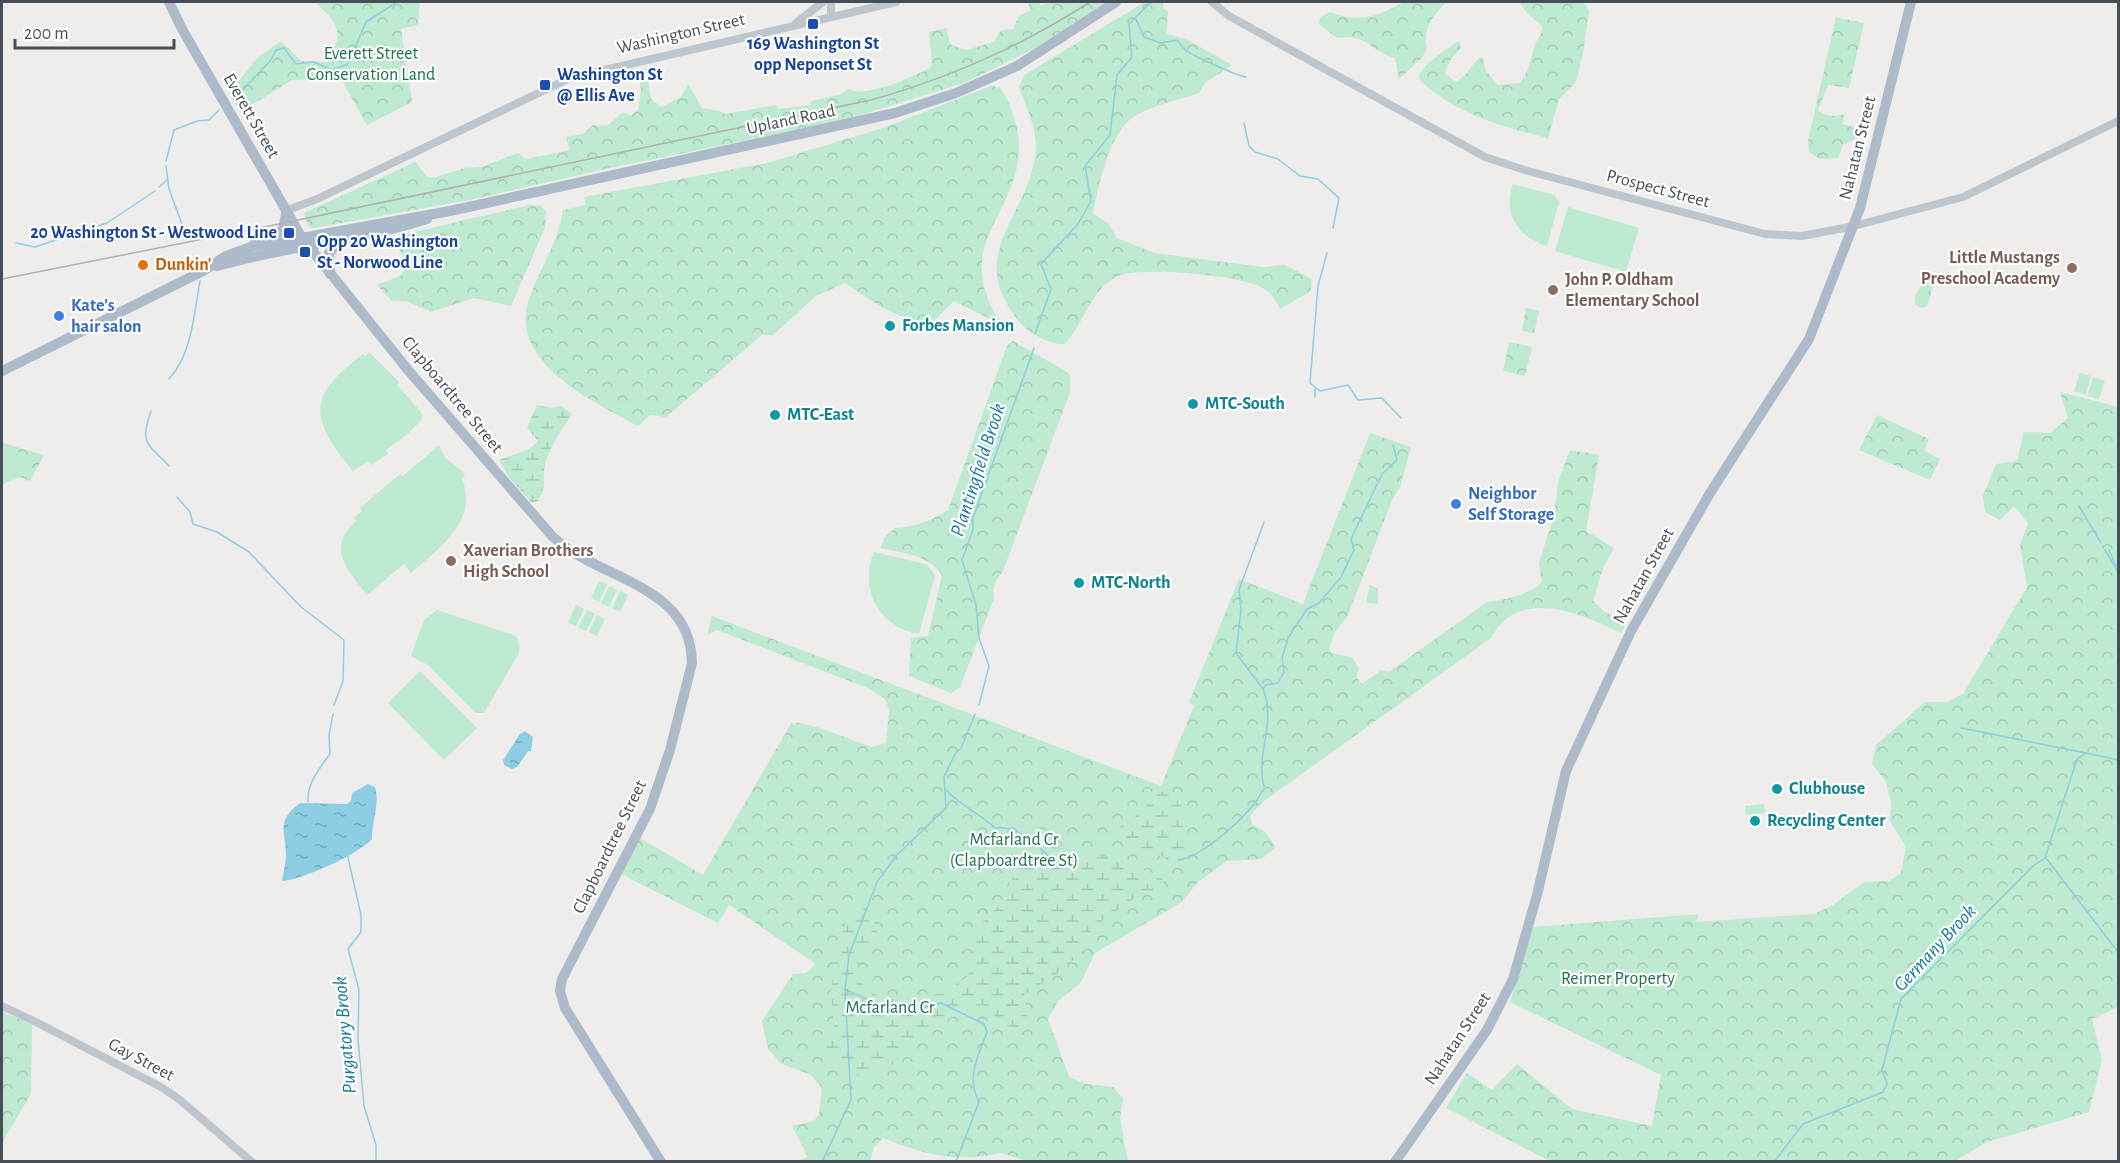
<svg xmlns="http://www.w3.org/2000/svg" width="2120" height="1163" font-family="'Alegreya Sans',sans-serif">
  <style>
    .grass { fill: url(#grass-tufts) }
    .forest { fill: url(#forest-crowns) }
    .wetland { fill: url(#wetland-marsh) }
    .garden { fill: #bdead0 }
    .water { fill: url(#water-ripples) }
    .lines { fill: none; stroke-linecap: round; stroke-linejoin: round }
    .stream { stroke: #8dcee4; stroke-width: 1.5 }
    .minor { stroke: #bec6cd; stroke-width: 8 }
    .major { stroke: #adbac9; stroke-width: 10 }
    .rail { stroke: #afb1b6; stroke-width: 1.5 }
    .transit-dot { fill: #1a4fb4; stroke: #fff; stroke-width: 2 }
    .food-dot { fill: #e8710a; stroke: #fff; stroke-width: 2 }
    .education-dot { fill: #8d6e63; stroke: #fff; stroke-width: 2 }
    .shop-dot { fill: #3f7fe0; stroke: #fff; stroke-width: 2 }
    .culture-dot { fill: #0f9aa8; stroke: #fff; stroke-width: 2 }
    .labels { text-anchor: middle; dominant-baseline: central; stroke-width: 4.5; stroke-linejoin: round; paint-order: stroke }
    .street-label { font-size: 18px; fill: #464f58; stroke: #fff }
    .transit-label { font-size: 18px; font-weight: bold; fill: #164399; stroke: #fff; text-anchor: start }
    .park-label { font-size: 18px; fill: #1d724b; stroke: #fff }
    .education-label { font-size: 18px; font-weight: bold; fill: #785e54; stroke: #fff; text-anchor: start }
    .food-label { font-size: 18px; font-weight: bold; fill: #c56008; stroke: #fff; text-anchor: start }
    .shop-label { font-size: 18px; font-weight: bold; fill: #366cbe; stroke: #fff; text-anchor: start }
    .culture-label { font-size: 18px; font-weight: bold; fill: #0d838f; stroke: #fff; text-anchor: start }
    .water-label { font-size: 20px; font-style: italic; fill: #17799a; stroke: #fff }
  </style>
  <defs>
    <pattern id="grass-tufts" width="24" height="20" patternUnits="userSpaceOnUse" patternTransform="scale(1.5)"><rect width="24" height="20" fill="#bdead0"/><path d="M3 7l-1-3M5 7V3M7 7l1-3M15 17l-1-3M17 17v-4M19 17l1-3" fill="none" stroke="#a4cab5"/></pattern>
    <pattern id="forest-crowns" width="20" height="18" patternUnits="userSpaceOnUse" patternTransform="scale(1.5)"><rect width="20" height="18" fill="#bdead0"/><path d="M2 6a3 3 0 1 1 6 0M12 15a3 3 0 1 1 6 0" fill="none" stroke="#a4cab5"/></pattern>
    <pattern id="wetland-marsh" width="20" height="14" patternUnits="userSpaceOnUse" patternTransform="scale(1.5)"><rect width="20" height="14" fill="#bdead0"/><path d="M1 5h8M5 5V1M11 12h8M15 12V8" fill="none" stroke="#a4cab5"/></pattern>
    <pattern id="water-ripples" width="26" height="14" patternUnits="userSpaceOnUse" patternTransform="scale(1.5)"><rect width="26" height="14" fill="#8dcee4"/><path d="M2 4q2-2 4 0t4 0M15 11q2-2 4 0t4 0" fill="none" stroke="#75aabc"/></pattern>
  </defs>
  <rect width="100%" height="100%" fill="#efecec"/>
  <!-- grass -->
  <path class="grass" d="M 1927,282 L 1933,286 L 1927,306 L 1922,308 L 1915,304 L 1915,296 L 1921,285 Z"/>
  <!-- forest -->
  <g class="forest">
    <path d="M 315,2 L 420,2 L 418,25 L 401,29 L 412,102 L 367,125 L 341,79 L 292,80 L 240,112 L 229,93 L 257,58 L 281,41 L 301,61 L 330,62 C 329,55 333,50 336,43 C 343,26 326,13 315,2 Z"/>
    <path d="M 1028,2 L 1039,2 L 1041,6 L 1049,2 L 1109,2 L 1032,50 L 964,83 L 841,121 L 605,169 L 470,200 L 313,228 L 308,226 L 304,213 L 413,163 L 416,162 L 426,176 L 432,178 L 465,168 L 481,167 L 518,153 L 526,159 L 566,151 L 569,149 L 566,137 L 583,134 L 593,125 L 607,126 L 622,113 L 631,115 L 638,110 L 641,89 L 639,69 L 646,68 L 651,99 L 661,107 L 681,97 L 688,84 L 702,108 L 720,111 L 725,114 L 776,105 L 778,109 L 811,105 L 811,101 L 839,95 L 848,89 C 867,98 912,77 930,68 L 932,62 L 929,32 L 946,28 L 951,45 L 966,50 L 994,42 L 1001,30 L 1013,29 L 1019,16 L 1030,10 Z"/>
    <path d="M 1145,2 L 1163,2 L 1163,9 L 1168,11 L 1166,34 L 1186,39 L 1232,65 L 1205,83 L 1199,93 C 1177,101 1144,106 1126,123 C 1108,142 1097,190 1093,214 L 1108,223 L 1117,238 L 1155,253 L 1263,267 L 1285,265 L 1312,279 L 1311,291 L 1280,309 C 1276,300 1271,292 1263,288 C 1240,275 1142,266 1118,276 C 1091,288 1084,324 1065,344 C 1049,345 1028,333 1018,320 C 963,252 1031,216 1036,149 C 1037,129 1026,106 1019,87 L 1024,75 Z"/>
    <path d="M 1405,2 L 1446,2 C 1434,16 1422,28 1427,48 L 1422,58 L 1399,79 L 1395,58 C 1371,52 1368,33 1337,38 L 1318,23 L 1321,17 L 1330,12 C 1362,24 1376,16 1405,2 Z"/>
    <path d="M 1519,2 L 1579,2 L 1585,4 L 1589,11 L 1583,54 L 1576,82 L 1559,99 L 1548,138 C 1502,127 1452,113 1418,78 C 1424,63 1445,50 1459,41 L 1461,48 L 1451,59 L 1445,73 L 1455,82 C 1469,76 1470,63 1483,57 L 1486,71 L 1497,85 L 1520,83 C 1529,71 1530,62 1534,48 C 1536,39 1543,36 1542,26 L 1527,13 Z"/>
    <path d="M 1836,17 L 1864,23 L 1849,88 L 1828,85 L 1818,110 C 1826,118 1835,116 1845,114 L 1842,124 L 1861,129 L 1856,139 L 1843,145 L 1838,158 L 1819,159 L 1809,152 L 1808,141 Z"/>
    <path d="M 991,86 C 1003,86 1005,95 1009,104 C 1028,148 1018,176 997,217 C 990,231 983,246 982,261 C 980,285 989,305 1002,325 L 954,301 L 927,328 L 881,307 L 845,283 L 816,296 L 773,335 L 762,335 L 666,417 L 650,415 L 638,426 C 593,401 508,363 529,299 C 540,268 558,243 563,210 L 586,205 L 584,197 L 767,163 L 883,128 Z"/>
    <path d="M 529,205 L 541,206 L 546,212 L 545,227 L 511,306 L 474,298 L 431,312 L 406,301 L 392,301 L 377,285 L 400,276 L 408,267 L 393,237 Z"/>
    <path d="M 1526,308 L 1539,311 L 1534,333 L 1522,331 Z"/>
    <path d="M 1013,341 L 1067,372 L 1070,376 L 1070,392 L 1003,571 C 995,580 993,586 994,598 L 960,687 L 951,693 L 909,676 L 911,638 L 928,636 L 942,575 C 929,555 903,553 881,548 L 884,538 L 895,528 C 915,527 931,521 948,510 L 1007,346 Z"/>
    <path d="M 1509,342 L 1532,347 L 1525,376 L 1503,371 Z"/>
    <path d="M 2060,392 L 2118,407 L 2118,1007 L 2092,1019 L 2102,1060 L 2089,1112 L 1987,1142 L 1955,1161 L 1552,1162 L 1446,1108 L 1467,1073 L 1492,1090 L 1517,1064 L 1572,1109 L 1652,1126 L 1661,1075 L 1510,1002 L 1533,927 L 1699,914 L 1696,922 L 1814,914 L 1833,905 L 1864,882 L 1889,881 L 1901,873 L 1906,847 L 1890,821 L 1891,802 L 1886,782 L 1872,764 L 1876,745 L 1925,702 L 1947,702 L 1963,694 L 2027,587 L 2020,545 L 2028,523 L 2014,506 L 2000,520 L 1985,512 L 1983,496 L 1996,464 L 2017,461 L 2024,432 L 2050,433 L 2068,418 Z"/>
    <path d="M 1877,415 L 1929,439 L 1924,451 L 1940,459 L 1930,480 L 1859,450 Z"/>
    <path d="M 1370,433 L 1411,447 L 1400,487 L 1392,500 L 1348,615 L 1335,632 L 1329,648 L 1331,653 L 1352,657 L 1359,669 L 1356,677 L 1362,684 L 1381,670 L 1389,672 L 1487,602 C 1505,600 1529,595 1542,582 L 1539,563 L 1554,516 L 1558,482 L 1570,450 L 1599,455 L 1586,531 L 1614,548 L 1603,568 L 1593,601 L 1605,612 L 1626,622 L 1621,633 C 1581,613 1518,586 1491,638 L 1264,801 L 1250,815 L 1252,824 L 1265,832 L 1276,847 L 1262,859 L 1227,861 L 1198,882 L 1182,902 L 1095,953 L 1081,982 L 1058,1001 L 1048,1019 L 1069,1077 L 1087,1084 L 1113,1087 L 1123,1098 L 1120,1119 L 1128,1161 L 1027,1161 L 1001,1153 C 958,1163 924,1155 883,1138 L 874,1147 L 870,1161 L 798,1161 L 808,1157 L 792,1126 L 814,1121 L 819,1114 L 822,1088 L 811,1075 L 782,1064 L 768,1049 L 762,1021 L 793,974 L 806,973 L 816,964 L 729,905 L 718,923 L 621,874 L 640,838 L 703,875 L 792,722 L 794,726 L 796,722 L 820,728 L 871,747 L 886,743 L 889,711 L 886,700 L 870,689 L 717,630 L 707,635 L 712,616 L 1161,786 L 1194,706 L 1189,702 L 1239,579 L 1303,604 Z"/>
    <path d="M 3,443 L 44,455 L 30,481 L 20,477 L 2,485 Z"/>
    <path d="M 1370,585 L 1378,589 L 1378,604 L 1366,603 Z"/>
    <path d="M 2,1012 L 32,1024 L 31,1094 L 2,1143 Z"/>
  </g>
  <!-- wetland -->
  <g class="wetland">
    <path d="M 537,405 L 551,408 L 561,406 L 572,414 C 562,430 549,446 545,465 C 541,482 549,482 538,501 L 532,503 L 510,479 L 499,460 L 529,449 L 538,441 L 527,428 Z"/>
    <path d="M 1160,791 L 1170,794 L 1181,804 L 1186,857 L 1180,864 L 1113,837 L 1114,831 L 1136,816 Z"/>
    <path d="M 1040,844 L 1103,856 L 1161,876 L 1166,889 L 1136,897 L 1092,928 L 1083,950 L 1064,969 L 1024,995 L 1028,1024 L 1012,1029 L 981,1005 L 924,1029 L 893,1064 L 865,1078 L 823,1055 L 834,1028 L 831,995 L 835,958 L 847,916 L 861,908 L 872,914 L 877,932 L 854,972 C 859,978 865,990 873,993 C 907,1009 942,997 969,975 L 973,932 L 1001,903 L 1024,852 Z"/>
  </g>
  <!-- garden -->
  <g class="garden">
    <path d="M 1513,184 L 1555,195 L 1559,202 L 1547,246 C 1519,238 1502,214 1513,184 Z"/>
    <path d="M 1568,207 L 1639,228 L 1626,272 L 1555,251 Z"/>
    <path d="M 369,352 L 399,382 L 397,385 L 421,412 L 422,419 L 409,433 L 386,450 L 388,454 L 371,465 L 368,461 L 353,471 C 339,454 313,423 322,399 C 328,382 349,365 363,354 L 366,356 Z"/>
    <path d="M 2080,373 L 2091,376 L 2086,395 L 2074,391 Z"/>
    <path d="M 2093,377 L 2105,381 L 2099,399 L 2087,396 Z"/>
    <path d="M 439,445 C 447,466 453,460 465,475 L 462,479 C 479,521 438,549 411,573 L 404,564 L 367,595 C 348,569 325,549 356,521 L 354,518 L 362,511 L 360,508 L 400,474 L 403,476 Z"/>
    <path d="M 2,452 L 21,452 L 35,458 L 25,473 L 11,476 L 2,481 Z"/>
    <path d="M 874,552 L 926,564 L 935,575 L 919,634 C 880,628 858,589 874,552 Z"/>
    <path d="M 599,581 L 607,584 L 599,602 L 591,598 Z"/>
    <path d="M 609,586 L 617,590 L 609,607 L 601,603 Z"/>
    <path d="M 620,591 L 628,595 L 620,612 L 612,608 Z"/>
    <path d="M 576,605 L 584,609 L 576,626 L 568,622 Z"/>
    <path d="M 437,610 L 516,636 L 520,646 L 519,653 L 484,713 L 476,713 L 428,665 L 411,656 L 424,620 Z"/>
    <path d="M 587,610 L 595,614 L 586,631 L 578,627 Z"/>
    <path d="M 597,615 L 605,619 L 597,636 L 589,632 Z"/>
    <path d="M 420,671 L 477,728 L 444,760 L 388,703 Z"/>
    <path d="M 1764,804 L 1765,813 L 1746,815 L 1745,806 Z"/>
  </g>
  <!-- water -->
  <g class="water">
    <path d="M 525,731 L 533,737 L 531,751 L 528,751 L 517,767 L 512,769 L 504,765 L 503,760 L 520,734 Z"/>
    <path d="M 368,784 L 375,787 C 380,803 372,822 372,839 C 359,854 302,880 282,881 C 283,874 285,866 286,858 C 287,833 274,822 300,803 L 347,804 L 351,801 L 352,793 Z"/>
  </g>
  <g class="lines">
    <!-- stream -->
    <g class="stream">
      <path d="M 1136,19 L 1144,37 L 1161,43 L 1177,40 C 1180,43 1183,49 1187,51 C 1193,56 1238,76 1246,77"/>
      <path d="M 236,97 L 271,60 L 276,50 L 284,48 L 296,64 L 314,62 L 332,70 L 348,64 L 366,22 L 397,2"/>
      <path d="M 1244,123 L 1249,146 L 1255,152 L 1278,159 L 1300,176 L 1318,179 L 1339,198 L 1333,228"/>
      <path d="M 166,161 L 174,130 L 197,121 L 209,120 L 219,110"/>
      <path d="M 166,166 L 169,189 L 183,227"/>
      <path d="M 159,187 L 167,180"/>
      <path d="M 16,243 L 35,247 L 107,223 L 155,191"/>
      <path d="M 1327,253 L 1318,286 L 1310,383 L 1320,391 L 1348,385 L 1358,400 L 1382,398 L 1401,418"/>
      <path d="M 1035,334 L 1051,289 L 1041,264 L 1078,224 L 1091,201 L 1085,166 L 1110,135 L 1117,75 L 1132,57 L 1129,24 L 1151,2"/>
      <path d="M 169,379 C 192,355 194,313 200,281"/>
      <path d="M 1315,397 L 1315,389"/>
      <path d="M 151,411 C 139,445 148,443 169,466"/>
      <path d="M 177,497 L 190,512 L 193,524 L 217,532 L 249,552 L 301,607 L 344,640 L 343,681 L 334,705"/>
      <path d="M 2079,506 L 2101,543"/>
      <path d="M 2105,550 L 2118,572"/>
      <path d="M 2109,550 L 2116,566"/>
      <path d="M 1263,689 L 1236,653 L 1241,610 L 1239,590 L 1264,522"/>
      <path d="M 979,705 L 989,666 L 979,638 L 976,605 L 962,560 L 973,530 L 973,518 L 1034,348"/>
      <path d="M 1961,728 L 2086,753"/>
      <path d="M 1264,786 C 1255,755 1277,723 1263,689 L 1266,685 L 1278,683 L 1284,672 L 1282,658 L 1288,638 L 1307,609 L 1319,603 L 1341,577 L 1354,550 L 1351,539 L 1382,474 L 1397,460 L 1393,445"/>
      <path d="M 945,789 C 961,806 979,813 995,828 C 1021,825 1040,848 1058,865"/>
      <path d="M 308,802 C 307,783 319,769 330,754 L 329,735 L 333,714"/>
      <path d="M 347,853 L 361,915 L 361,932 L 348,949 L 359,990 L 358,1039 L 364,1106 L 376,1145 L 376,1162"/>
      <path d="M 2046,858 L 2118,952"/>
      <path d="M 1178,860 C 1201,858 1253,813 1262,791"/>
      <path d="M 846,990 L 901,1014 L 941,1003 L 984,1024 L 987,1032 C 978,1056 966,1078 979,1102 L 956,1162"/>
      <path d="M 822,1162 L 851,1100 L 845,990 L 849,955 L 877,882 L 897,855 L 946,808 L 944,777 L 955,754 L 961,748 L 975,714"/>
      <path d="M 1774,1162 L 1803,1124 L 1883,1092 L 1887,1084 L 1882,1070 L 1901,999 L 2033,866 L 2045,858 L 2077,759 L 2086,753 L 2118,760"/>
    </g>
    <!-- minor -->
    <g class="minor">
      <path d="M 1212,2 L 1229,16 L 1485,157 L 1528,171 L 1765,234 L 1802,236 L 1854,226 L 1963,197 L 2118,121"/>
      <path d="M 831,17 L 831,2"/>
      <path d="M 796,23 L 823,2"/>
      <path d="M 285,211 L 317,199 L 570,78 L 896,2"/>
      <path d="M 2,1006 L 34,1021 L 161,1087 L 180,1100 L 252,1162"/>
    </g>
    <!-- major -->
    <g class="major">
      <path d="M 169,2 L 182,29 L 302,238 L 408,370 L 552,536 C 599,581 691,583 692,663 L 670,750 L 650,809 L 562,979 L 560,991 L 565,1008 L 661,1162"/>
      <path d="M 255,243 L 283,230 L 286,214"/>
      <path d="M 217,266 C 286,246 359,241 427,219"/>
      <path d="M 330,274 L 329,253 L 341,241"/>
      <path d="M 2,371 L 203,271 L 226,256 L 251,247 L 450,211 L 895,113 L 956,93 L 1017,66 L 1116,2"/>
      <path d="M 1395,1162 L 1487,1030 L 1513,979 L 1537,895 L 1566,771 L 1631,631 L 1710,493 L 1809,339 L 1860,208 L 1911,2"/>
    </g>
    <!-- rail -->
    <path class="rail" d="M 2,279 L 279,224 L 871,100 C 949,78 1022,46 1090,2"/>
  </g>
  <!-- markers -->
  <g class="transit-dot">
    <rect x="807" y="18" width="12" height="12" rx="3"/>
    <rect x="539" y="79" width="12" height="12" rx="3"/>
    <rect x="283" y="227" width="12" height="12" rx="3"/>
    <rect x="299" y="246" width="12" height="12" rx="3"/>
  </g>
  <circle class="food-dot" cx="143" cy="265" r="6"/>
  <g class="education-dot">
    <circle cx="2072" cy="268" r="6"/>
    <circle cx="1553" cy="290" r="6"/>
    <circle cx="451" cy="561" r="6"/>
  </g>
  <g class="shop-dot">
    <circle cx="59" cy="316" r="6"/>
    <circle cx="1456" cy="504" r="6"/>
  </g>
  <g class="culture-dot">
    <circle cx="890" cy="326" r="6"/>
    <circle cx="1193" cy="404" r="6"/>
    <circle cx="775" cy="415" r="6"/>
    <circle cx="1079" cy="583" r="6"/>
    <circle cx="1777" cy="789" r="6"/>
    <circle cx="1755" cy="821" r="6"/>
  </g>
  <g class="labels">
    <!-- street labels -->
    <g class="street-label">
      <text transform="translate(681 34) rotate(-13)">Washington Street</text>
      <text transform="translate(251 116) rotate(60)">Everett Street</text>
      <text transform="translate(791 120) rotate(-12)">Upland Road</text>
      <text transform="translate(1858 148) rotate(-76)">Nahatan Street</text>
      <text transform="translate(1658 189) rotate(15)">Prospect Street</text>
      <text transform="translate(452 395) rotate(50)">Clapboardtree Street</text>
      <text transform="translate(1644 576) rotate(-61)">Nahatan Street</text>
      <text transform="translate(610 847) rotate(-64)">Clapboardtree Street</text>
      <text transform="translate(1458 1039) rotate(-57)">Nahatan Street</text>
      <text transform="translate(141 1060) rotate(28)">Gay Street</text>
    </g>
    <!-- transit labels -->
    <g class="transit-label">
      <text x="813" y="44" text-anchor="middle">169 Washington St<tspan x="813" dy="21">opp Neponset St</tspan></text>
      <text x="557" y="75">Washington St<tspan x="557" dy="21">@ Ellis Ave</tspan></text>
      <text x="277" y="233" text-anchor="end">20 Washington St - Westwood Line</text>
      <text x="317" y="242">Opp 20 Washington<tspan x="317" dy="21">St - Norwood Line</tspan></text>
    </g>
    <!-- park labels -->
    <g class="park-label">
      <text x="371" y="54">Everett Street<tspan x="371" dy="21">Conservation Land</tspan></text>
      <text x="1014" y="840">Mcfarland Cr<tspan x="1014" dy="21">(Clapboardtree St)</tspan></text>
      <text x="1618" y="979">Reimer Property</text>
      <text x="890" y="1008">Mcfarland Cr</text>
    </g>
    <!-- education labels -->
    <g class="education-label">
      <text x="2060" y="258" text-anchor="end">Little Mustangs<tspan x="2060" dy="21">Preschool Academy</tspan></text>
      <text x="1565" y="280">John P. Oldham<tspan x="1565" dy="21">Elementary School</tspan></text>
      <text x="463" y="551">Xaverian Brothers<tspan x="463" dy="21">High School</tspan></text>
    </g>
    <!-- food labels -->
    <g class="food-label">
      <text x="155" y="265">Dunkin'</text>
    </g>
    <!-- shop labels -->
    <g class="shop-label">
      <text x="71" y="306">Kate's<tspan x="71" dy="21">hair salon</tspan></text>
      <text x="1468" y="494">Neighbor<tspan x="1468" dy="21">Self Storage</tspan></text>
    </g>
    <!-- culture labels -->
    <g class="culture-label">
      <text x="902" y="326">Forbes Mansion</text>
      <text x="1205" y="404">MTC-South</text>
      <text x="787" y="415">MTC-East</text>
      <text x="1091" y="583">MTC-North</text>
      <text x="1789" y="789">Clubhouse</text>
      <text x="1767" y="821">Recycling Center</text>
    </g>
    <!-- water labels -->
    <g class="water-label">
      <text transform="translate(978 470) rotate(-72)">Plantingfield Brook</text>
      <text transform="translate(1935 948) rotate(-47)">Germany Brook</text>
      <text transform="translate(345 1035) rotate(-95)">Purgatory Brook</text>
    </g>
  </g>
  <!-- border -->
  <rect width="2120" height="1163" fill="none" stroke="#464f58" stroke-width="6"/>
  <!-- scale -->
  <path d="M15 39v9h159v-9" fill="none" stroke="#464f58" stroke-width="3"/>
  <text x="24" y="39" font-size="18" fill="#464f58" stroke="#ffffff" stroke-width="4.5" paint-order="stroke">200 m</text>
</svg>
